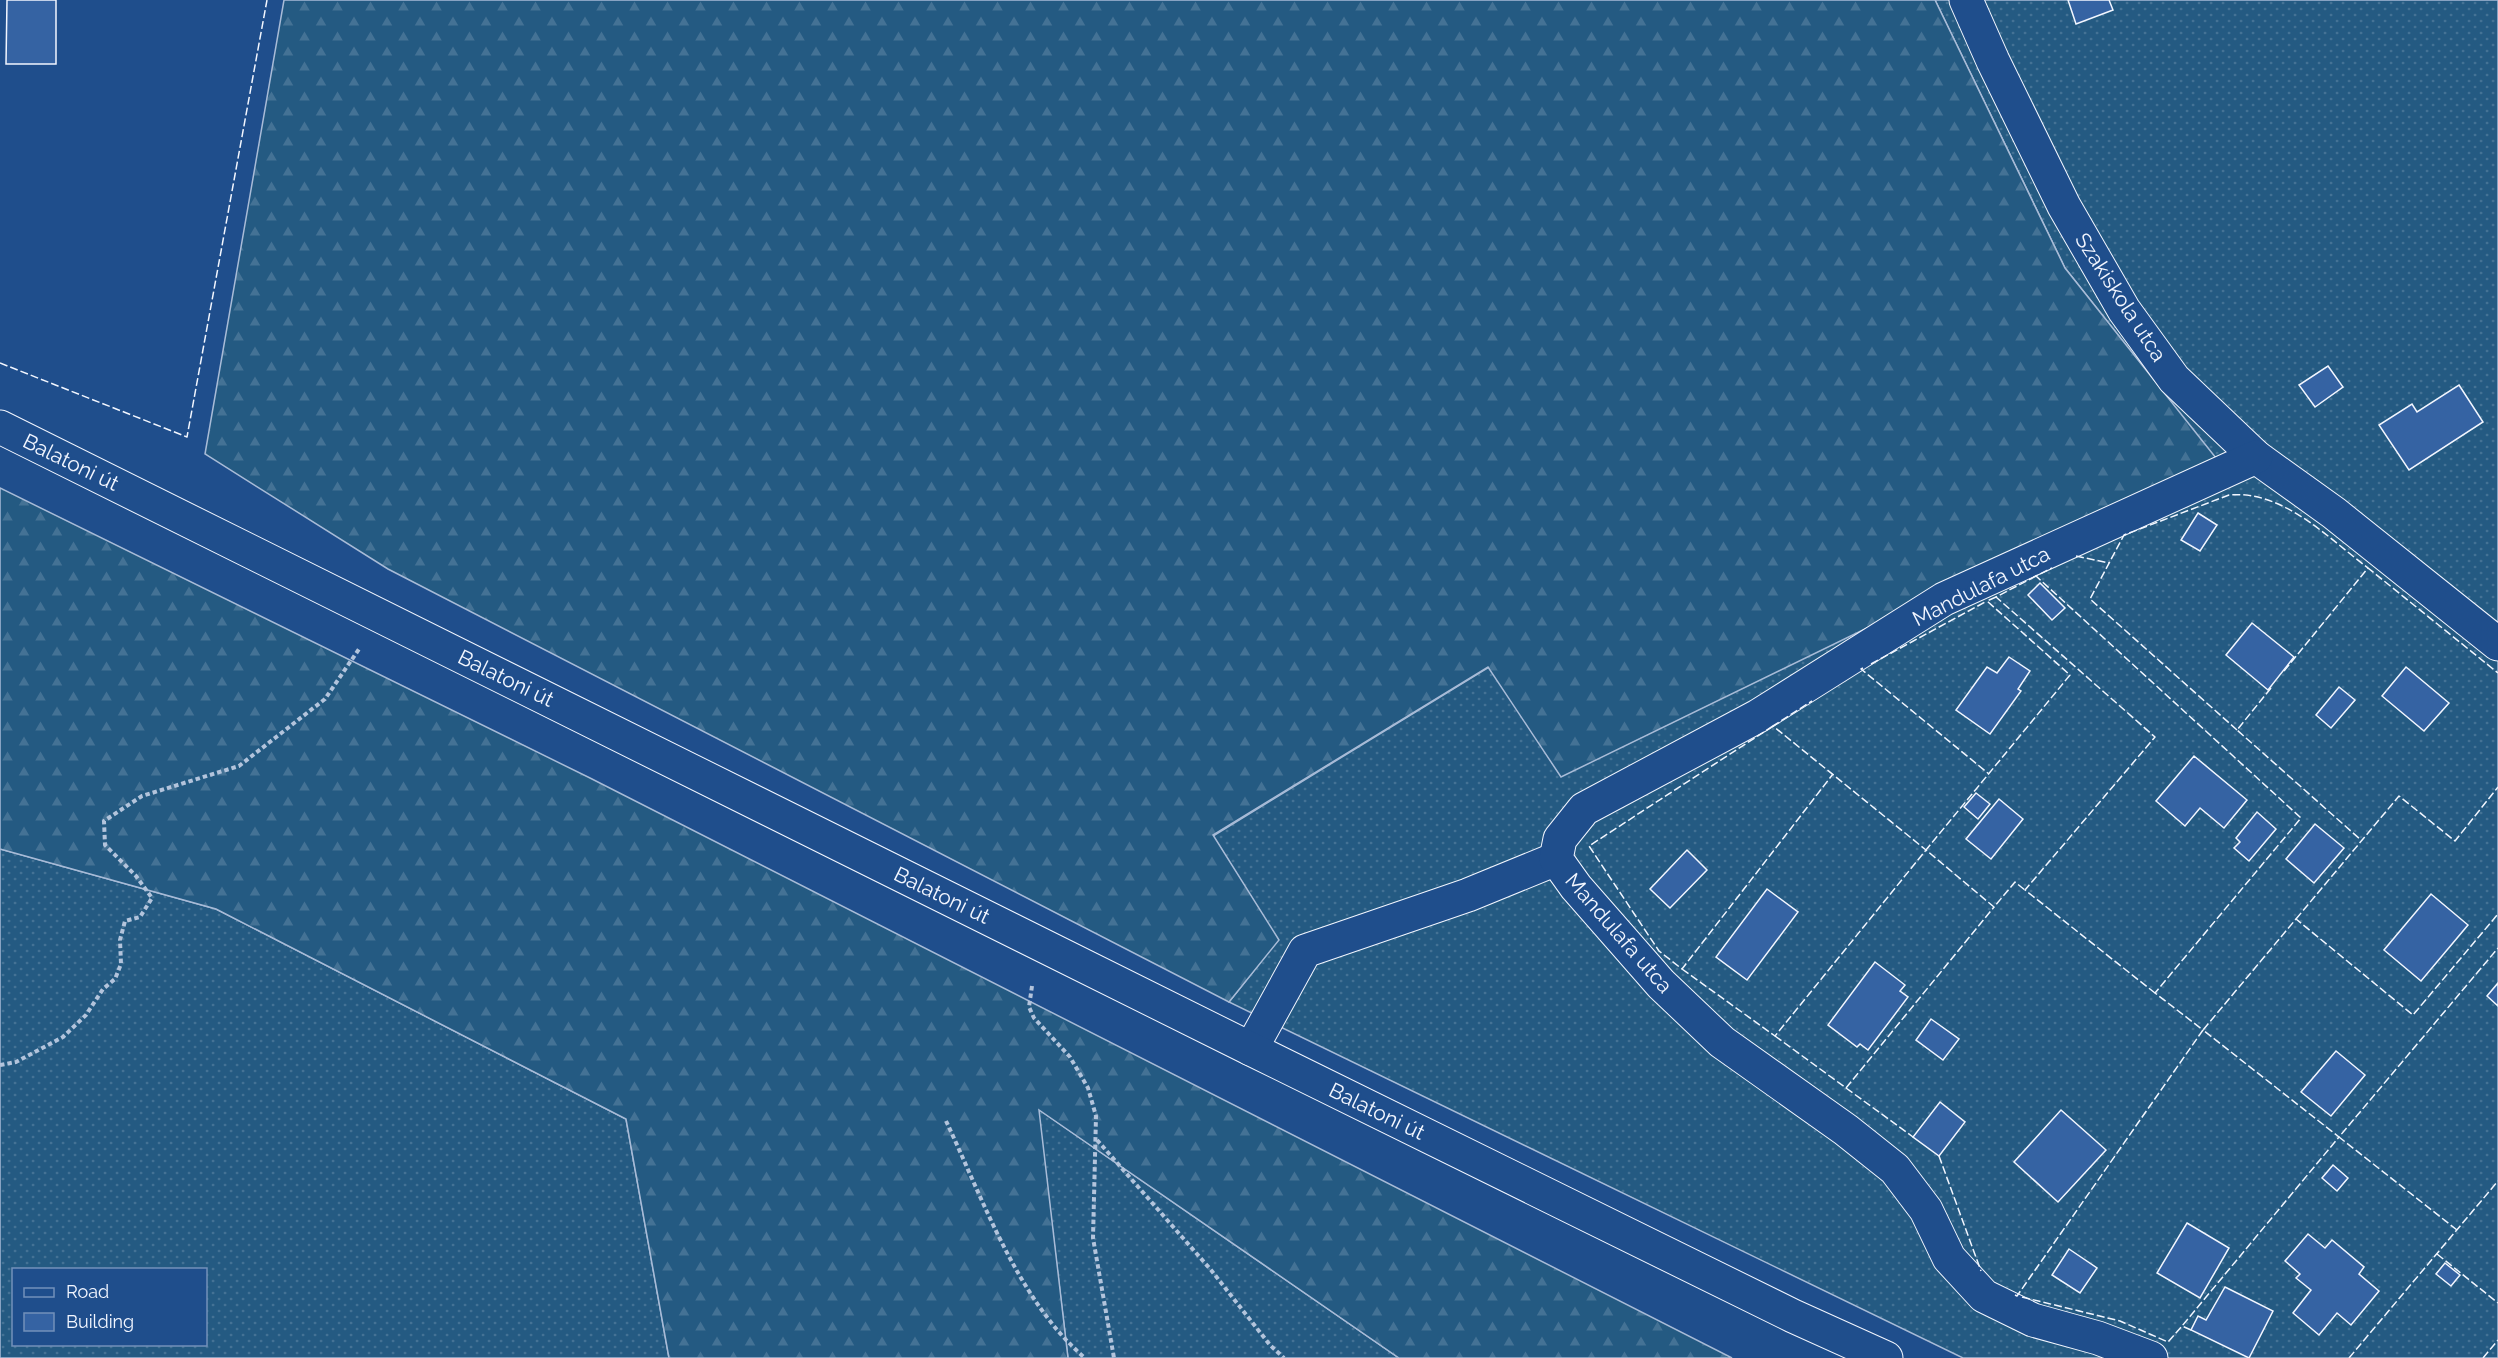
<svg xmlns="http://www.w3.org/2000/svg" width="2498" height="1358" font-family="Raleway,sans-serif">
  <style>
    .grass { fill: url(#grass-dots); stroke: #a8bbd7; stroke-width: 1.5; fill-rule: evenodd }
    .forest { fill: url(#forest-firs); stroke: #a8bbd7; stroke-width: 1.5 }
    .building { fill: #3563a3; stroke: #f2f6ff; stroke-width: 1.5 }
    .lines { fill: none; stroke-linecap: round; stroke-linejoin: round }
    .minor-casing { stroke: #f2f6ff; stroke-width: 35 }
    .primary-casing { stroke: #f2f6ff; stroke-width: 35 }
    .path { stroke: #b3c4dc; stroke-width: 4; stroke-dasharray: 4.5 3; stroke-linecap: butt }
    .minor { stroke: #1f4e8c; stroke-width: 33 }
    .primary { stroke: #1f4e8c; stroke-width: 33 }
    .fence { stroke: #f2f6ff; stroke-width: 1.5; stroke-dasharray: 8 3; stroke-linecap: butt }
    .labels { text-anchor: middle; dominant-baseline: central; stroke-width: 4.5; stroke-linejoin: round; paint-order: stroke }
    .street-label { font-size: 21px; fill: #f2f6ff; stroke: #1f4e8c }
  </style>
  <defs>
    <pattern id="grass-dots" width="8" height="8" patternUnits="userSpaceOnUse" patternTransform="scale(1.5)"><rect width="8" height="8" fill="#245a82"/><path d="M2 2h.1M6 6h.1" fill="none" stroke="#447295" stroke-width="1.8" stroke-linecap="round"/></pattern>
    <pattern id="forest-firs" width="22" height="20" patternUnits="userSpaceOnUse" patternTransform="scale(1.5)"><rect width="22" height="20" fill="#245a82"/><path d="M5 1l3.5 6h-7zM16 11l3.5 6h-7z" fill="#447295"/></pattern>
  </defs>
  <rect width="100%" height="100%" fill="#1f4e8c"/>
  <!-- grass -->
  <g class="grass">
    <path d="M 1935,0 L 2498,0 L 2498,1358 L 1963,1358 L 1229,1002 L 1278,940 L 1213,836 L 1489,667 L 1561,776 L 2215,458 L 2065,268 Z"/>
    <path d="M 0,849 L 216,909 L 626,1119 L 669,1358 L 0,1358 ZM 14,1270 L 206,1270 L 206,1344 L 14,1344 Z"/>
    <path d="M 1038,1109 L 1399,1358 L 1068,1358 Z"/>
  </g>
  <!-- forest -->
  <g class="forest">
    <path d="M 284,0 L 1935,0 L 2065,268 L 2216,458 L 1561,777 L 1488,667 L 1213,835 L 1279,940 L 1229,1002 L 388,569 L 205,454 Z"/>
    <path d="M 0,488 L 590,778 L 1732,1358 L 1399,1358 L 1039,1110 L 1068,1358 L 669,1358 L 626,1119 L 216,909 L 0,849 Z"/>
  </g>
  <!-- building -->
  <g class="building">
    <path d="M 7,0 L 56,0 L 56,64 L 6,64 Z"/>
    <path d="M 2068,0 L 2109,0 L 2113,10 L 2076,24 Z"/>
    <path d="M 2328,366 L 2343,387 L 2315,407 L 2299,385 Z"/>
    <path d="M 2459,385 L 2483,422 L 2409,470 L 2379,425 L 2412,404 L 2417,412 Z"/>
    <path d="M 2198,513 L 2217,525 L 2200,551 L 2181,540 Z"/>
    <path d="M 2040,583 L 2065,608 L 2052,620 L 2028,595 Z"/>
    <path d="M 2252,623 L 2294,657 L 2268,690 L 2226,655 Z"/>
    <path d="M 2009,657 L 2030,671 L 2018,689 L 2021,691 L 1990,734 L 1956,710 L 1987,667 L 1997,673 Z"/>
    <path d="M 2406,667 L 2449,703 L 2424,731 L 2382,696 Z"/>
    <path d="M 2339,687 L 2355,700 L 2331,728 L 2316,715 Z"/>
    <path d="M 2194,756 L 2247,800 L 2224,828 L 2200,808 L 2185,826 L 2156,801 Z"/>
    <path d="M 1976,793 L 1990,804 L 1978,819 L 1964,807 Z"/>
    <path d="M 1999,799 L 2023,819 L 1991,859 L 1966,839 Z"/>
    <path d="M 2257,812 L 2276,829 L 2249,861 L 2234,848 L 2240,842 L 2236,838 Z"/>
    <path d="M 2315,824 L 2344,848 L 2314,883 L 2286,859 Z"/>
    <path d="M 1687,850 L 1707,870 L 1670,908 L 1650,889 Z"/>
    <path d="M 1767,889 L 1798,912 L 1747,980 L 1716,957 Z"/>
    <path d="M 2431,894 L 2468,925 L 2421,981 L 2384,950 Z"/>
    <path d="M 1875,962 L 1905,985 L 1900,991 L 1908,997 L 1868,1050 L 1860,1044 L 1857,1047 L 1828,1025 Z"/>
    <path d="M 2498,983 L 2498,1006 L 2487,996 Z"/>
    <path d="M 1931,1019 L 1959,1039 L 1943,1060 L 1916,1040 Z"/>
    <path d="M 2336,1051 L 2365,1075 L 2331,1116 L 2301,1092 Z"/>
    <path d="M 1940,1102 L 1965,1122 L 1939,1156 L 1913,1137 Z"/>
    <path d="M 2061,1110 L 2106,1150 L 2058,1202 L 2014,1162 Z"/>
    <path d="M 2333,1165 L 2348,1178 L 2337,1191 L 2322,1178 Z"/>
    <path d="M 2187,1223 L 2229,1248 L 2200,1298 L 2157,1273 Z"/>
    <path d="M 2308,1234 L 2325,1248 L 2332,1240 L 2364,1267 L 2359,1274 L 2379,1291 L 2351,1325 L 2337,1313 L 2319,1335 L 2293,1313 L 2311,1290 L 2296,1278 L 2300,1274 L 2285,1261 Z"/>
    <path d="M 2069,1249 L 2097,1268 L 2080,1293 L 2052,1275 Z"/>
    <path d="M 2445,1263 L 2460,1275 L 2451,1286 L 2436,1274 Z"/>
    <path d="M 2225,1287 L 2273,1311 L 2249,1358 L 2191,1330 L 2198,1316 L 2206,1320 Z"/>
  </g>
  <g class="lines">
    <!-- minor casing -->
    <g class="minor-casing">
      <g id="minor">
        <path d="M 1966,0 L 1993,61 L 2064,206 L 2124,310 L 2174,379 L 2256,457 L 2334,513 L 2498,644"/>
        <path d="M 1251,1049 L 1305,951 L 1468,895 L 1556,859"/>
        <path d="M 2151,1358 L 2098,1338 L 2033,1320 L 1984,1296 L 1949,1258 L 1926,1210 L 1895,1169 L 1846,1130 L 1722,1042 L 1661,984 L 1576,887 L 1556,859 L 1560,839 L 1584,809 L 1758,716 L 1944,599 L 2256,457"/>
      </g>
    </g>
    <!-- primary casing -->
    <g class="primary-casing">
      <path id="primary" d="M 0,427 L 1251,1049 L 1793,1316 L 1886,1358"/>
    </g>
    <!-- path -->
    <g class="path">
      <path d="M 1032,986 L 1029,1007 L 1034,1018 L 1070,1057 L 1088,1088 L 1096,1116 L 1093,1238 L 1114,1358"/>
      <path d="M 0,1065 L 16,1062 L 63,1037 L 86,1015 L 103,989 L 115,979 L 121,964 L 120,940 L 125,921 L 140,917 L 152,898 L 136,876 L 105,845 L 104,821 L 142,796 L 239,766 L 325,699 L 359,649"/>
      <path d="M 946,1121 C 983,1199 1018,1301 1085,1358"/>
      <path d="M 1097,1140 L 1211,1270 L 1270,1345 L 1284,1358"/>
    </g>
    <!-- minor -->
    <use href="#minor" class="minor"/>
    <!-- primary -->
    <use href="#primary" class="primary"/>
    <!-- fence -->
    <g class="fence">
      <path d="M 0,363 L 187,437 L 267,0"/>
      <path d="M 2076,556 L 2109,563"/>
      <path d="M 2036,576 L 1996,597 L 2155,737 L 2025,890 L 2155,993"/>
      <path d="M 1996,597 L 1987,601 L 2070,675 L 1926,850 L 1994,907 L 2015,882 L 2025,890"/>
      <path d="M 1871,664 L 1987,601"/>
      <path d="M 1863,668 L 1861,669 L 1989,774"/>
      <path d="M 2284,671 L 2368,568 L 2498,673"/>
      <path d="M 2271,688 L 2237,730 L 2361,840"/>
      <path d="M 1773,726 L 1589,846 L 1659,951 L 1682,969 L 1833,774"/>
      <path d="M 2237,730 L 2090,599 L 2124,535 L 2229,495 C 2283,490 2327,537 2368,568"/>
      <path d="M 2296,919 L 2399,796 L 2455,841 L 2498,787"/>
      <path d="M 1682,969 L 1775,1036 L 1926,850 L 1773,726 L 1812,701"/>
      <path d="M 1775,1036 L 1846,1088 L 1994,907"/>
      <path d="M 1846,1088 L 1913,1137"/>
      <path d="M 1939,1156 L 1981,1271"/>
      <path d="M 2457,1230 L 2339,1137 L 2498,948"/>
      <path d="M 2437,1254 L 2498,1303"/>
      <path d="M 2015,1295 L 2017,1296 L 2203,1030 L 2155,993 L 2301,818 L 2036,576 L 2052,568"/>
      <path d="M 2022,1297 L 2120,1321 L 2168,1342 L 2182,1326"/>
      <path d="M 2191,1330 L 2182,1326 L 2339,1137 L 2203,1030 L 2296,919 L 2413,1015 L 2498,914"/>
      <path d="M 2349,1358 L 2498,1181"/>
      <path d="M 2483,1358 L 2498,1340"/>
    </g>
  </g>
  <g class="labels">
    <!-- street labels -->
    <g class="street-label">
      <text transform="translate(2121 297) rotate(57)">Szakiskola utca</text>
      <text transform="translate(71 462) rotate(26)">Balatoni út</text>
      <text transform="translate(1981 586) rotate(-27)">Mandulafa utca</text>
      <text transform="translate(506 678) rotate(26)">Balatoni út</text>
      <text transform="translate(942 895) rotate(26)">Balatoni út</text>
      <text transform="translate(1619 933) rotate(49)">Mandulafa utca</text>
      <text transform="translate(1377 1111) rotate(26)">Balatoni út</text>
    </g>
  </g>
  <!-- legend -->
  <rect x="12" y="1268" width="195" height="78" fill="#1f4e8c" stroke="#7391ba" stroke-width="1.5"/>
  <rect x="24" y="1288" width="30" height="9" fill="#1f4e8c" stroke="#7391ba" stroke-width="1.5"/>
  <text x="66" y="1298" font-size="18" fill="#f2f6ff">Road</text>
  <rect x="24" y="1313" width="30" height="18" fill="#3563a3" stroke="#7391ba" stroke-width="1.5"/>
  <text x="66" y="1328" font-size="18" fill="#f2f6ff">Building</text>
</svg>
